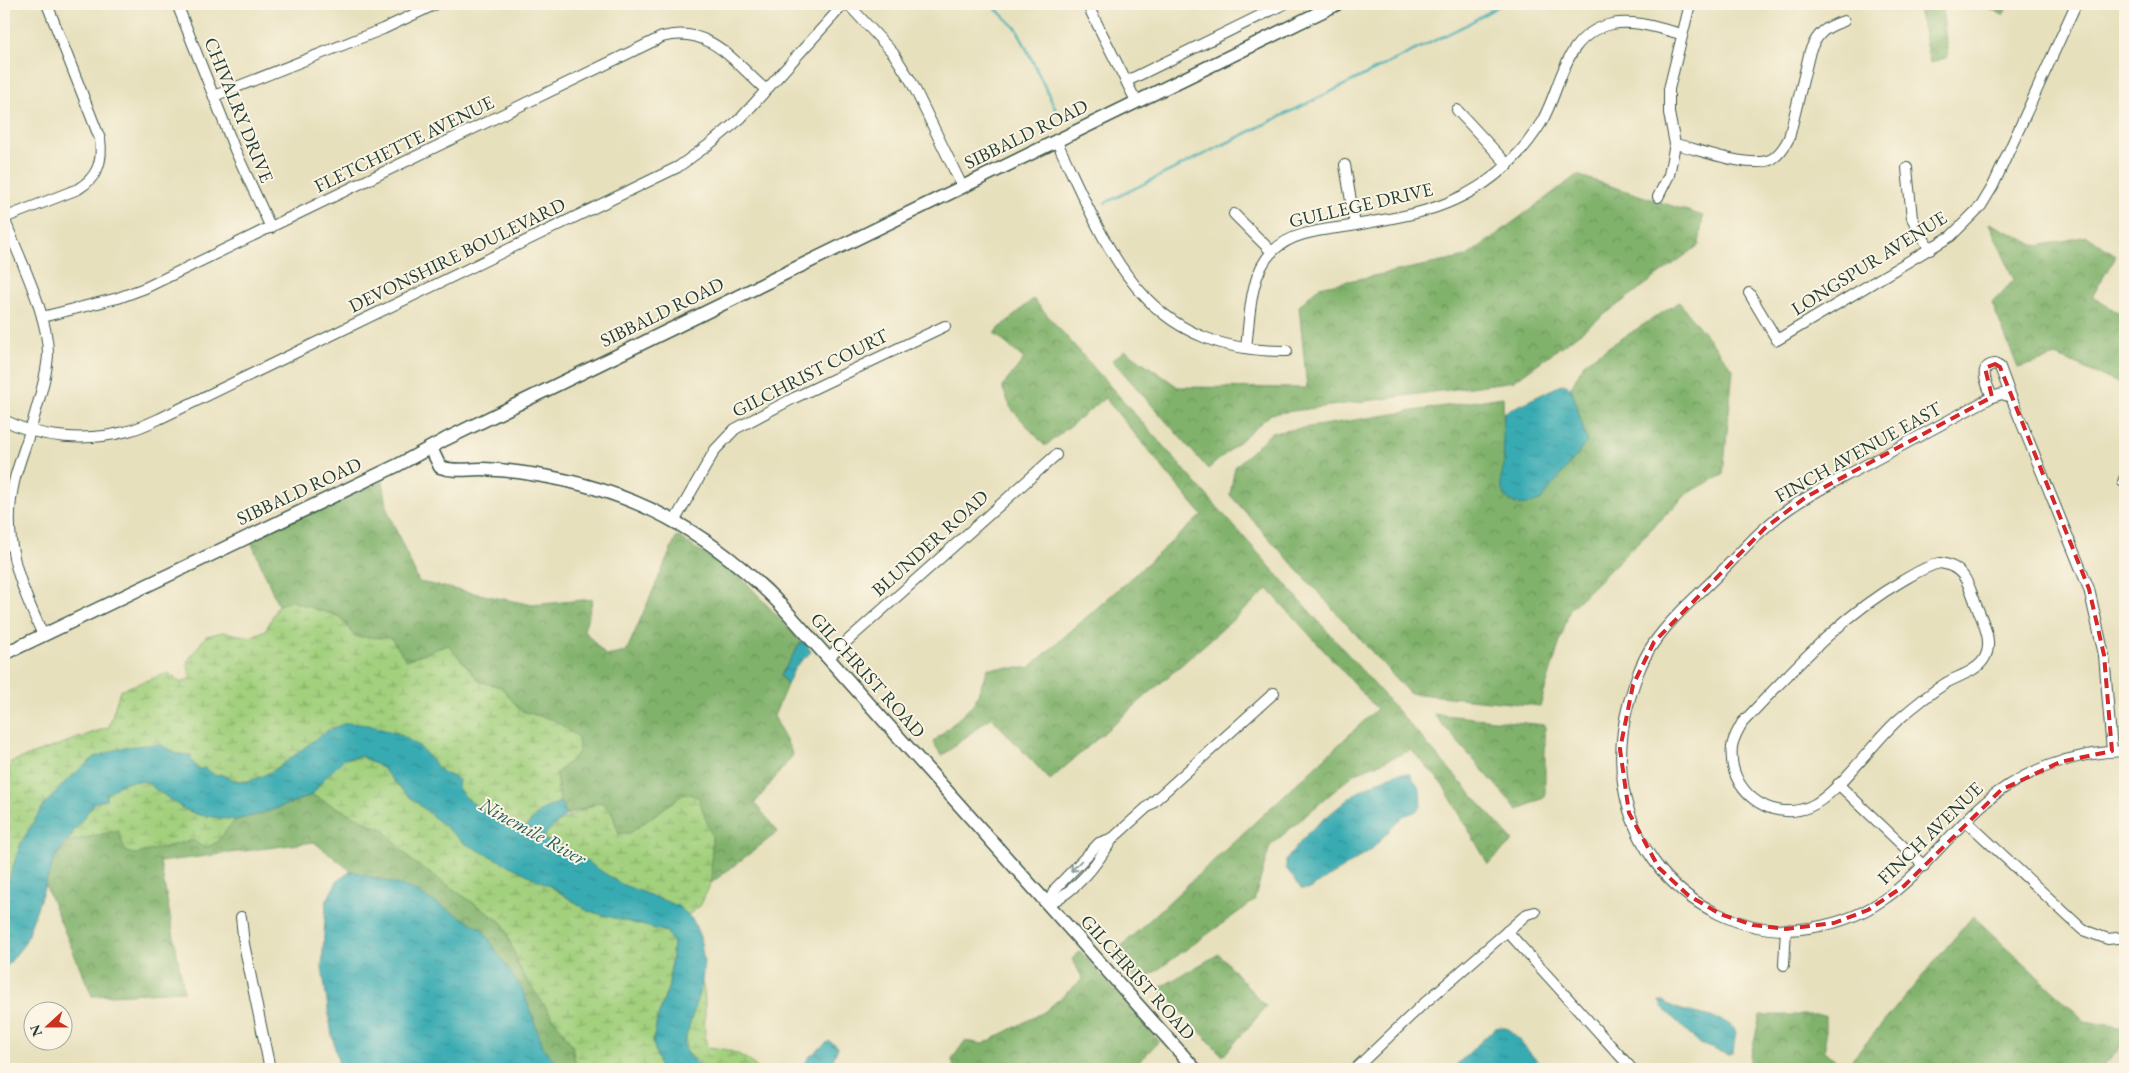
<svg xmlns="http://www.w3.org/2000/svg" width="2129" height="1073" font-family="'EB Garamond',serif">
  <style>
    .built { fill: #d4d2b3 }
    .forest { fill: url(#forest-crowns); stroke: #507850 }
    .wetland { fill: url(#wetland-marsh); stroke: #608658 }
    .water { fill: url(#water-ripples); stroke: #2c7473 }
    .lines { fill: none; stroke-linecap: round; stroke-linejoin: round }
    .stream { stroke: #38abb2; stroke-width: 2.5 }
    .minor-casing { stroke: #3d5549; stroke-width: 12 }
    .tertiary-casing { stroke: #3d5549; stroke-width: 15 }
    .minor { stroke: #fff; stroke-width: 10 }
    .tertiary { stroke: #fff; stroke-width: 12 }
    .oneway { stroke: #8f9e9a }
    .marked { fill: none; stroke: #d62828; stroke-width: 4; stroke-dasharray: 10 6; stroke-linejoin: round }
    .labels { text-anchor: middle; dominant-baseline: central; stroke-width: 4; stroke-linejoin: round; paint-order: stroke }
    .street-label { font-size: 19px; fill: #1f3d34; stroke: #fcf5e5 }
    .water-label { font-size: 20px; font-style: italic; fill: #265e5a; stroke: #fcf5e5 }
  </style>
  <defs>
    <pattern id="forest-crowns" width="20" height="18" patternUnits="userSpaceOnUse" patternTransform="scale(1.25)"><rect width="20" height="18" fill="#81b26c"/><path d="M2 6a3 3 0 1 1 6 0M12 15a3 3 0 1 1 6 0" fill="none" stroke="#69925a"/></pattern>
    <pattern id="wetland-marsh" width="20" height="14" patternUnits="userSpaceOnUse" patternTransform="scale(1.25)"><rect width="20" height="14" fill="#a2d07d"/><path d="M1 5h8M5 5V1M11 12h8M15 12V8" fill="none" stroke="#83aa67"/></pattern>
    <pattern id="water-ripples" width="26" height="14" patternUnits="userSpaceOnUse" patternTransform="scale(1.25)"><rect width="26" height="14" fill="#38abb2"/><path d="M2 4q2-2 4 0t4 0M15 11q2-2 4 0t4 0" fill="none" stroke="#2f8c92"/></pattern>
  </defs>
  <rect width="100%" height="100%" fill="#fcf5e5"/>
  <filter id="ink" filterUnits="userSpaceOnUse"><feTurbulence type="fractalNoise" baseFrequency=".02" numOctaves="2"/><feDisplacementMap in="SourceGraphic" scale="10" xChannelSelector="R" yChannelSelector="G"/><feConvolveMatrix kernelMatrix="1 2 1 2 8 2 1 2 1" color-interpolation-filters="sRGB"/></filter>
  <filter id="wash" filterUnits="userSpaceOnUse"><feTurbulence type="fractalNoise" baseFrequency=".0096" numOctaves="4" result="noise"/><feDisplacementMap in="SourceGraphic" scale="20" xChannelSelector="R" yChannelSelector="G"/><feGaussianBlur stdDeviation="1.12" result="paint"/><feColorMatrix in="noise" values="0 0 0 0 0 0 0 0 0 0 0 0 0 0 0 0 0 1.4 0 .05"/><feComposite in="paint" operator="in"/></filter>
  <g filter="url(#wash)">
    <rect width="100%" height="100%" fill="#e7e0bd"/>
    <!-- built -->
    <path class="built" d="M 2125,1042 L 2125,1069 L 2100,1069 Z"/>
    <!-- forest -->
    <g class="forest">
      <path d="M 1917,4 L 1954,4 L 1942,8 L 1948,57 L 1930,63 Z"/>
      <path d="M 1980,4 L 2009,4 L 2003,15 Z"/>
      <path d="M 1577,175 L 1703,216 L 1699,245 L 1514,381 L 1271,414 L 1208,469 L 1112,360 L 1125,350 L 1178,387 L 1307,388 L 1299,306 L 1319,287 L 1466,257 Z"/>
      <path d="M 1989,223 L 2038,246 L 2087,236 L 2116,255 L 2092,297 L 2125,316 L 2125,386 L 2056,356 L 2018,368 L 1992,303 L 2014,280 Z"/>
      <path d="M 1033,299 L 1513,841 L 1488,864 L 1442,783 L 1411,750 L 1354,774 L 1270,846 L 1254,901 L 1139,983 L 1113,954 L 1377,709 L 1268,589 L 1050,780 L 991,717 L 942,756 L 933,742 L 974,704 L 988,668 L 1029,668 L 1202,515 L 1105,398 L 1045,446 L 1011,408 L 1002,387 L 1024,359 L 994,333 Z"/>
      <path d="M 1679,302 L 1733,369 L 1723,475 L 1689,492 L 1570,609 L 1540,706 L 1409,693 L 1230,495 L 1235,467 L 1271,433 L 1503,397 L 1504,464 L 1501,479 L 1502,488 L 1508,499 L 1518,506 L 1587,442 L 1571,387 L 1585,362 Z"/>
      <path d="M 383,481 L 388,512 L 419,582 L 533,605 L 593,599 L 584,630 L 606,656 L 626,652 L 677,536 L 745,581 L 801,642 L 781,675 L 787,685 L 774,716 L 793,755 L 755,803 L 778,832 L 711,883 L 712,836 L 685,793 L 630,833 L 619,835 L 611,810 L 600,802 L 566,815 L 560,802 L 556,774 L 579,752 L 554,720 L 521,711 L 501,687 L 480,682 L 448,645 L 406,660 L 391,638 L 356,638 L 340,617 L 291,601 L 278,605 L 250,539 Z"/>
      <path d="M 1433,714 L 1545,725 L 1545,797 L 1518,810 Z"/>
      <path d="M 312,795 L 385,831 L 412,861 L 503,923 L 522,973 L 572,1045 L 575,1061 L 582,1069 L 561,1069 L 544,1049 L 523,991 L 409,888 L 351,871 L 314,842 L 160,862 L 184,991 L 92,996 L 45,885 L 54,859 L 68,842 L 118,830 L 136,854 L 194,840 L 216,843 L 235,820 L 264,813 Z"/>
      <path d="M 1973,916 L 2085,1021 L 2125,1028 L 2125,1042 L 2100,1069 L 1748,1069 L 1760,1015 L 1825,1015 L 1825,1051 L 1845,1068 Z"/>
      <path d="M 1080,951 L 1159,1041 L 1132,1069 L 954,1069 L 952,1059 L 965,1041 L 983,1044 L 1044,1012 L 1083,979 L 1072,959 Z"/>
      <path d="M 1219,954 L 1266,1007 L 1223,1056 L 1159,988 Z"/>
    </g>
    <!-- wetland -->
    <g class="wetland">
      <path d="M 291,601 L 340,617 L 356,637 L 391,638 L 406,660 L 448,645 L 480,682 L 501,687 L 521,711 L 554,720 L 578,737 L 579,752 L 556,774 L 560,802 L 540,811 L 524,829 C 500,821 473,809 458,788 L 458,780 L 442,772 L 420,747 L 331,727 C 316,741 266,781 246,781 C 237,781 228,778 220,774 L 216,776 L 198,769 L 191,760 L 191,755 L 177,754 L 159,744 L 21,843 L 4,893 L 4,784 L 11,762 L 109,727 L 120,690 L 168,673 L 181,683 L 191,678 L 187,662 L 206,636 L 223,632 L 250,637 L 266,630 L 278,605 Z"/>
      <path d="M 361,756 L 382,768 L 404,792 L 588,911 L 667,932 L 673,943 L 669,985 L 657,1020 L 653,1042 L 660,1069 L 582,1069 L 575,1061 L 572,1045 L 522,973 L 503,923 L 412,861 L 385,831 L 312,795 L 322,781 L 344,759 Z"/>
      <path d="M 144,781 L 184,809 L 199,815 L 235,820 L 216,843 L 204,848 L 193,840 L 136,854 L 126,852 L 118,830 L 68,842 C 77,825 87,806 106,799 L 106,794 L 125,782 Z"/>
      <path d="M 685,793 L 698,797 L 712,836 L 711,883 L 700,906 L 688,915 C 670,898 640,895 619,883 C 593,868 571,850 542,839 C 556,818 578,813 600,802 L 611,810 L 619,834 L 630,833 Z"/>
      <path d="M 702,983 C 709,1005 701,1024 707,1047 C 726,1048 745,1054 758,1069 L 708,1069 L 686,1053 L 686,1033 Z"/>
    </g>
    <!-- water -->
    <g class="water">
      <path d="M 1563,384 L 1571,387 L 1587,442 L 1540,501 C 1520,509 1499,503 1501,478 C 1502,472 1504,468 1504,462 C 1504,445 1501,429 1505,412 Z"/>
      <path d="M 801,642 L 806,643 L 811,652 L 795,667 L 787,685 L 781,675 Z"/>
      <path d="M 347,723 L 368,725 L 399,734 L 420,747 L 442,772 L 459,780 L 458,788 C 472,808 500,822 524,829 L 540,811 L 560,802 L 566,815 L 548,831 L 543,839 L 566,848 L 621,884 L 678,906 L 693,920 L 700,937 L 704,962 L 702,983 L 684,1044 C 686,1057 696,1064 708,1069 L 660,1069 L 653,1042 L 657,1020 L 669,985 L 673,943 L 667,932 L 588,911 L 554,888 L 464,843 L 404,792 L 382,768 L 361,756 L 344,759 L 322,781 L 312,795 L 264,813 L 235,820 L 199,815 L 184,809 L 144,781 L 125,782 L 106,794 L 106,799 L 94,803 L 54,859 L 25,943 L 4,970 L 4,893 L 21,843 L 43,806 L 68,779 L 95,757 L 124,747 L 159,744 L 177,754 L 191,755 L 191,760 L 198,769 L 205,768 L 216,776 L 220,774 C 228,778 240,784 249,781 C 287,771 312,732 347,723 Z"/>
      <path d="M 1398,773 L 1410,774 L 1420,790 L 1421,807 L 1415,812 L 1403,816 L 1372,849 L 1342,869 L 1309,889 L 1301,889 L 1286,868 L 1286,860 L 1302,840 L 1313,828 L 1353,795 L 1376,782 Z"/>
      <path d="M 351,871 L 409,888 L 482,929 L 523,991 L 544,1049 L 561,1069 L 340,1069 L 332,1036 L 322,967 L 326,902 L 337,881 Z"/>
      <path d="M 1659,1001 L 1664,1001 C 1680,1016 1728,1013 1736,1032 L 1733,1052 L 1728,1055 L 1700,1044 L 1662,1007 Z"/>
      <path d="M 1501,1027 L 1509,1029 L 1544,1069 L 1452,1069 L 1495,1028 Z"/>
      <path d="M 829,1041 L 838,1047 L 832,1063 L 827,1069 L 801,1069 L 810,1056 Z"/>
    </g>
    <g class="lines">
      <!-- stream -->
      <g class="stream">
        <path d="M 991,4 L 1017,29 L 1056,110"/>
        <path d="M 1105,203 L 1466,25 L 1502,4"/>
      </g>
    </g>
  </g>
  <g filter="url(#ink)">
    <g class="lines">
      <!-- minor casing -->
      <g class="minor-casing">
        <g id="minor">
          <path d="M 177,4 L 235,150 L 271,228"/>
          <path d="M 848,4 L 893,53 L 911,81 L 962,186"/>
          <path d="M 1087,4 L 1136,101"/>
          <path d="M 1127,81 L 1284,4"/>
          <path d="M 214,96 L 383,29 L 436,4"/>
          <path d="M 1457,110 L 1508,165"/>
          <path d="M 1056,140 C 1110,252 1141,352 1287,351"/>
          <path d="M 1675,144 C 1698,149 1751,170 1772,159 C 1780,154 1785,146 1789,138 L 1810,51 C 1818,32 1826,27 1844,21"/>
          <path d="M 1345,165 L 1355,225"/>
          <path d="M 1907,168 L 1912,218 L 1930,250"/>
          <path d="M 1658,197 L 1669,175 L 1675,144 L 1669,113 L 1669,89 L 1690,4"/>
          <path d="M 1234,214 L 1272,252"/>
          <path d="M 4,218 C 19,258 48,313 48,354 C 47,376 39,399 33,421 C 28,440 20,459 15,478 C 0,538 19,582 43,635"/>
          <path d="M 4,218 L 78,189 C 98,177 103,161 100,139 L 47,4"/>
          <path d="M 1749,293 L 1777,340 L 1951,236 L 1981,206 L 1993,186 L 2076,4"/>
          <path d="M 42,317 L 118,298 L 145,288 L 662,37 C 709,24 734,62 766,90"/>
          <path d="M 1246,348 C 1250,317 1249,274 1273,251 C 1293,231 1325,230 1351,226 C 1385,219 1422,215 1454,200 C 1490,184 1520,157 1541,123 C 1563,86 1562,35 1612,24 C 1635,19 1660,29 1682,34"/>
          <path d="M 1992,397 C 1988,386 1976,366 1995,364 L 2000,367 L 2011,397"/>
          <path d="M 4,420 C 41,439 88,442 128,431 C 140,428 152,422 163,417 L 678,167 L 711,143 L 741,118 L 844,4"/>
          <path d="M 2123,482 L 2125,477"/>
          <path d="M 675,520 L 715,450 L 735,429 L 794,398 L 945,326"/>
          <path d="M 1940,563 C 1963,566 1968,582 1975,602 C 1981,618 1995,642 1984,659 C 1977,671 1958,676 1946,683 C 1929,694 1913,707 1898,720 C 1873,742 1837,796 1809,807 C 1769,823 1727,790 1732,747 C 1733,738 1738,731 1742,723 C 1792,671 1839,617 1902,581 C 1914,574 1926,566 1940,563 Z"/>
          <path d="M 828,658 L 1056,455"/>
          <path d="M 2112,751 L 2104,655 L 2089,589 L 2011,397 L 2002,394 L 1992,397 C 1949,420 1906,443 1864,466 C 1839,480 1813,492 1790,508 C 1763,526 1742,551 1719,574 C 1697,596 1671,618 1653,644 C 1640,663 1634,684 1628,705 C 1614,760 1621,814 1654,861 C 1686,906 1746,935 1801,929 C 1892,920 1921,861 1981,806 C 2019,771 2074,752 2125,751"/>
          <path d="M 1838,784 L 1924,866"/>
          <path d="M 1966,821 L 2083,930 L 2108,939 L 2125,937"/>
          <path d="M 1048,904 C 1078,890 1096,865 1113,838 L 1274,693"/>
          <path d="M 1048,904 L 1055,889 L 1099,843 L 1113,838"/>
          <path d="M 241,917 L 244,944 L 270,1069"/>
          <path d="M 1507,931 L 1632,1069"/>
          <path d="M 1784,965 L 1786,929"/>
          <path d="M 1355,1069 L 1420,1007 L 1527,914 L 1535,912"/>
        </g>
      </g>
      <!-- tertiary casing -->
      <g class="tertiary-casing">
        <g id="tertiary">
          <path d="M 431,448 L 440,467 C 453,472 468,469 482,469 C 498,470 515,471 531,474 C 632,489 708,531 779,603 L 1195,1069"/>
          <path d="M 4,654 L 398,465 L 446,439 L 1337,4"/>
        </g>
      </g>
      <!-- minor -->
      <use href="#minor" class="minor"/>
      <!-- tertiary -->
      <use href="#tertiary" class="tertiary"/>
    </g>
    <!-- one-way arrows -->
    <defs><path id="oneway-shaft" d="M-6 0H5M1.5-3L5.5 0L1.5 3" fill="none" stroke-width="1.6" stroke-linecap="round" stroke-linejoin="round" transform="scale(1.25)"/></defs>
    <use class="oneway" href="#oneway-shaft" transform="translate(1076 866) rotate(134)"/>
  </g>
  <!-- marked area -->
  <path class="marked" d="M 1995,364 L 2000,367 L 2089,589 L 2104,655 L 2112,751 L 2060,762 L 2001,790 L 1904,886 L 1868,910 L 1834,923 L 1786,929 L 1753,925 L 1720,914 L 1688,895 L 1659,868 L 1629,813 L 1620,749 L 1633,685 L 1654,642 L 1765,528 L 1806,497 L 1992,397 L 1985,368 Z"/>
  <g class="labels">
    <!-- street labels -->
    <g class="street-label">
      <text transform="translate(239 110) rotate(68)">CHIVALRY DRIVE</text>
      <text transform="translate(1026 134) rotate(-26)">SIBBALD ROAD</text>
      <text transform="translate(404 144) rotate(-26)">FLETCHETTE AVENUE</text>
      <text transform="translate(1361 205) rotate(-13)">GULLEGE DRIVE</text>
      <text transform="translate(457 255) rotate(-26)">DEVONSHIRE BOULEVARD</text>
      <text transform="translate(1869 263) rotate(-32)">LONGSPUR AVENUE</text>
      <text transform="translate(662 312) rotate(-26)">SIBBALD ROAD</text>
      <text transform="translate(810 373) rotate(-27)">GILCHRIST COURT</text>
      <text transform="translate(1858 452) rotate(-29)">FINCH AVENUE EAST</text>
      <text transform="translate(299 491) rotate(-25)">SIBBALD ROAD</text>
      <text transform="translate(930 543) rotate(-42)">BLUNDER ROAD</text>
      <text transform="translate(868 675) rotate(48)">GILCHRIST ROAD</text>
      <text transform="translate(1930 833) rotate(-44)">FINCH AVENUE</text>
      <text transform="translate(1138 977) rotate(48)">GILCHRIST ROAD</text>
    </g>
    <!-- water labels -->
    <g class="water-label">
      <text transform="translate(533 831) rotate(29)">Ninemile River</text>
    </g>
  </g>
  <!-- margin -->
  <rect width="2129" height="1073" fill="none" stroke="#fcf5e5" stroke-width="20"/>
  <!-- north arrow -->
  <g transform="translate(48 1026) rotate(249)"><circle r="24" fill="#fcf5e5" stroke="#a4ab9e"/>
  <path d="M0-4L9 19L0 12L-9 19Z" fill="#c8321e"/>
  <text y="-8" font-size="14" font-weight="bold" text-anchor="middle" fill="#1f3d34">N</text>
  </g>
</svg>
